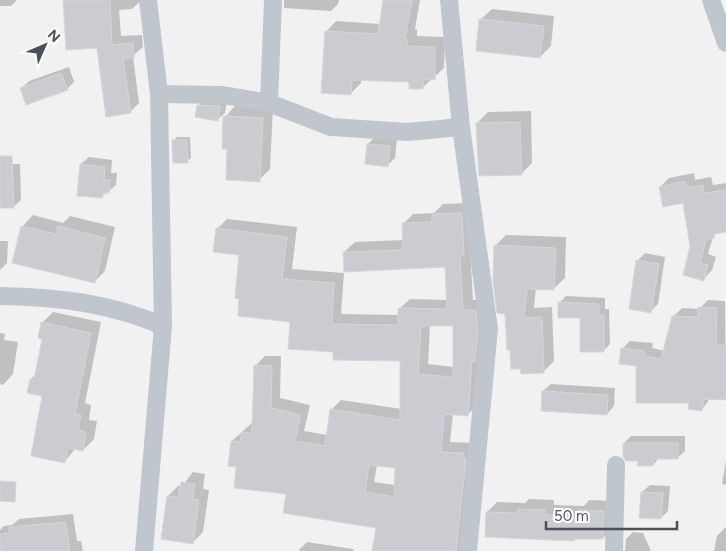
<svg xmlns="http://www.w3.org/2000/svg" width="726" height="551" font-family="Figtree,sans-serif">
  <style>
    .shadow { fill: #0003; fill-rule: evenodd }
    .building { fill: #cbccd2; stroke: #d5d6db; fill-rule: evenodd }
    .lines { fill: none; stroke-linecap: round; stroke-linejoin: round }
    .minor { stroke: #c0c6cd; stroke-width: 18 }
  </style>
  <rect width="100%" height="100%" fill="#f2f1f1"/>
  <!-- shadow -->
  <g class="shadow">
    <path d="M 0,0 L 17,0 L 11,6 L 0,6 Z"/>
    <path d="M 64,0 L 141,0 L 132,9 L 119,10 L 121,36 L 142,35 L 143,47 L 133,56 L 139,103 L 130,112 L 98,47 Z"/>
    <path d="M 284,0 L 339,0 L 338,4 L 331,11 L 284,8 Z"/>
    <path d="M 384,0 L 420,0 L 415,29 L 417,30 L 417,36 L 445,37 L 444,68 L 422,88 L 411,81 L 361,79 L 361,83 L 350,94 L 326,32 L 336,21 L 381,24 Z"/>
    <path d="M 492,9 L 554,16 L 551,46 L 540,57 L 480,20 Z"/>
    <path d="M 69,67 L 74,82 L 67,89 L 21,89 L 29,81 Z"/>
    <path d="M 206,98 L 227,99 L 225,113 L 217,120 L 198,106 Z"/>
    <path d="M 236,105 L 273,107 L 270,169 L 259,180 L 228,148 L 225,117 Z"/>
    <path d="M 531,111 L 532,163 L 521,174 L 477,123 L 488,112 Z"/>
    <path d="M 177,137 L 190,137 L 191,158 L 187,161 L 174,140 Z"/>
    <path d="M 375,137 L 397,139 L 395,158 L 388,165 L 368,144 Z"/>
    <path d="M 89,157 L 112,160 L 111,173 L 117,173 L 116,185 L 101,197 L 81,164 Z"/>
    <path d="M 7,164 L 20,164 L 21,200 L 13,207 L 0,207 L 0,170 Z"/>
    <path d="M 694,173 L 695,180 L 711,177 L 713,185 L 726,183 L 726,231 L 718,232 L 713,237 L 708,254 L 716,257 L 712,270 L 704,279 L 692,246 L 684,202 L 660,187 L 669,178 Z"/>
    <path d="M 472,203 L 470,248 L 473,300 L 485,300 L 477,405 L 467,415 L 453,414 L 450,442 L 474,443 L 467,551 L 373,551 L 378,527 L 288,493 L 237,466 L 232,441 L 254,421 L 255,366 L 265,356 L 281,356 L 280,398 L 310,405 L 304,431 L 327,435 L 331,410 L 341,400 L 402,409 L 401,359 L 334,351 L 292,320 L 240,254 L 217,229 L 227,219 L 297,227 L 292,269 L 344,273 L 341,314 L 399,315 L 399,309 L 410,299 L 448,300 L 446,266 L 344,252 L 355,242 L 404,240 L 403,224 L 413,214 L 434,213 L 443,204 ZM 430,325 L 454,325 L 454,367 L 428,364 ZM 377,465 L 396,467 L 395,485 L 374,482 Z"/>
    <path d="M 33,215 L 63,223 L 70,216 L 115,227 L 105,271 L 94,282 L 22,227 Z"/>
    <path d="M 506,235 L 566,237 L 565,278 L 554,288 L 536,288 L 534,308 L 552,307 L 554,361 L 543,372 L 506,312 L 495,246 Z"/>
    <path d="M 0,241 L 8,241 L 7,263 L 0,270 Z"/>
    <path d="M 645,253 L 665,257 L 658,304 L 651,311 L 637,261 Z"/>
    <path d="M 566,296 L 605,298 L 605,309 L 609,309 L 610,344 L 603,351 L 581,317 L 560,302 Z"/>
    <path d="M 708,300 L 725,301 L 726,399 L 710,398 L 702,410 L 637,365 L 622,349 L 630,341 L 653,343 L 652,348 L 665,351 L 674,316 L 682,308 L 699,309 Z"/>
    <path d="M 53,312 L 101,322 L 85,403 L 91,405 L 89,420 L 97,421 L 94,439 L 83,450 L 76,448 L 65,461 L 43,395 L 31,379 L 37,373 L 44,338 L 42,323 Z"/>
    <path d="M 0,333 L 5,334 L 4,340 L 18,342 L 13,374 L 3,385 L 0,384 Z"/>
    <path d="M 551,384 L 615,388 L 614,406 L 607,414 L 542,410 L 543,391 Z"/>
    <path d="M 631,436 L 685,436 L 685,451 L 677,458 L 659,458 L 653,465 L 639,459 L 624,443 Z"/>
    <path d="M 726,460 L 726,485 L 722,484 Z"/>
    <path d="M 193,472 L 205,474 L 203,489 L 209,490 L 203,532 L 193,542 L 168,496 L 178,486 L 182,486 Z"/>
    <path d="M 650,485 L 670,486 L 668,511 L 661,518 L 642,492 Z"/>
    <path d="M 529,499 L 554,500 L 554,505 L 584,506 L 589,500 L 614,501 L 613,528 L 603,538 L 487,512 L 497,502 L 525,503 Z"/>
    <path d="M 73,514 L 77,541 L 81,541 L 83,551 L 0,551 L 0,530 L 4,526 L 12,525 L 19,519 Z"/>
    <path d="M 726,527 L 726,551 L 714,551 L 717,536 Z"/>
    <path d="M 633,532 L 643,533 L 651,551 L 625,551 L 626,539 Z"/>
    <path d="M 307,542 L 353,549 L 353,551 L 298,551 Z"/>
  </g>
  <!-- building -->
  <g class="building">
    <path d="M 63,0 L 110,0 L 112,45 L 133,43 L 134,57 L 123,59 L 131,113 L 106,117 L 97,48 L 66,50 Z"/>
    <path d="M 383,0 L 412,0 L 405,39 L 407,39 L 407,46 L 435,47 L 435,80 L 423,79 L 423,89 L 409,89 L 409,82 L 352,80 L 351,95 L 321,93 L 325,31 L 378,34 Z"/>
    <path d="M 479,19 L 544,26 L 540,58 L 476,51 Z"/>
    <path d="M 61,73 L 68,90 L 26,105 L 20,88 Z"/>
    <path d="M 197,105 L 220,106 L 218,121 L 195,117 Z"/>
    <path d="M 223,116 L 263,118 L 260,182 L 226,180 L 227,149 L 222,149 Z"/>
    <path d="M 520,122 L 522,175 L 479,176 L 476,123 Z"/>
    <path d="M 172,140 L 187,140 L 188,163 L 173,163 Z"/>
    <path d="M 367,144 L 390,146 L 388,167 L 365,164 Z"/>
    <path d="M 0,156 L 12,156 L 14,208 L 0,208 Z"/>
    <path d="M 80,164 L 105,167 L 104,180 L 110,180 L 109,193 L 103,193 L 102,198 L 77,196 Z"/>
    <path d="M 685,181 L 687,188 L 703,185 L 704,193 L 726,190 L 726,232 L 714,234 L 714,238 L 706,239 L 700,263 L 708,265 L 704,281 L 683,275 L 690,246 L 683,203 L 663,207 L 659,187 Z"/>
    <path d="M 462,213 L 464,256 L 460,256 L 463,310 L 476,310 L 478,331 L 475,361 L 472,361 L 468,416 L 444,414 L 441,452 L 464,453 L 464,459 L 466,459 L 456,551 L 372,551 L 376,528 L 283,513 L 286,494 L 234,488 L 236,467 L 228,466 L 231,441 L 240,442 L 242,432 L 252,433 L 254,365 L 272,366 L 271,408 L 301,415 L 295,441 L 325,446 L 330,409 L 400,420 L 400,361 L 333,360 L 333,352 L 288,349 L 290,322 L 238,316 L 239,299 L 235,298 L 239,255 L 213,252 L 216,228 L 287,237 L 282,279 L 334,283 L 332,324 L 398,325 L 398,308 L 447,309 L 445,267 L 344,272 L 343,252 L 403,250 L 402,223 L 432,222 L 432,214 ZM 421,326 L 453,326 L 453,377 L 418,374 ZM 369,465 L 395,468 L 394,497 L 365,492 Z"/>
    <path d="M 21,226 L 56,234 L 58,226 L 105,238 L 95,283 L 12,263 Z"/>
    <path d="M 494,245 L 556,248 L 554,290 L 527,289 L 524,318 L 542,317 L 544,373 L 521,374 L 520,369 L 511,369 L 510,350 L 507,350 L 505,314 L 497,313 L 493,281 Z"/>
    <path d="M 636,260 L 659,264 L 651,313 L 629,309 Z"/>
    <path d="M 558,302 L 599,304 L 599,315 L 604,315 L 604,352 L 580,352 L 580,318 L 558,318 Z"/>
    <path d="M 698,307 L 717,308 L 716,345 L 726,345 L 726,400 L 704,399 L 702,411 L 688,409 L 689,403 L 636,403 L 636,366 L 619,364 L 621,348 L 645,351 L 645,356 L 661,359 L 672,316 L 698,317 Z"/>
    <path d="M 41,322 L 91,333 L 75,414 L 81,415 L 78,430 L 86,432 L 83,451 L 68,448 L 65,463 L 31,456 L 42,396 L 27,393 L 30,379 L 34,380 L 42,339 L 38,338 Z"/>
    <path d="M 542,391 L 608,395 L 607,415 L 541,411 Z"/>
    <path d="M 623,443 L 678,443 L 678,459 L 653,459 L 653,466 L 637,466 L 638,461 L 626,461 L 623,457 Z"/>
    <path d="M 0,481 L 16,482 L 15,502 L 0,501 Z"/>
    <path d="M 181,482 L 195,484 L 193,499 L 199,500 L 193,544 L 161,539 L 167,496 L 178,497 Z"/>
    <path d="M 641,492 L 663,493 L 661,519 L 639,518 Z"/>
    <path d="M 518,509 L 545,510 L 544,514 L 577,516 L 578,510 L 604,511 L 603,539 L 574,539 L 574,541 L 485,537 L 486,512 L 517,513 Z"/>
    <path d="M 65,522 L 70,551 L 0,551 L 0,534 L 10,533 L 9,527 Z"/>
  </g>
  <g class="lines">
    <!-- minor -->
    <g class="minor">
      <path d="M 449,0 L 461,127 L 489,329 L 468,551"/>
      <path d="M 711,0 L 726,43"/>
      <path d="M 159,94 L 223,95 L 269,103 L 331,127 L 407,132 L 461,127"/>
      <path d="M 269,103 L 273,0"/>
      <path d="M 0,296 C 58,297 110,303 163,326"/>
      <path d="M 144,551 L 163,326 L 159,94 L 148,0"/>
      <path d="M 614,551 L 616,465"/>
    </g>
  </g>
  <!-- north arrow -->
  <g transform="translate(45 45) rotate(45)" stroke="#ffffff" stroke-width="4" paint-order="stroke">
  <path d="M0-4L9 19L0 12L-9 19Z" fill="#4a515c"/>
  <text y="-8" font-size="14" font-weight="bold" text-anchor="middle" fill="#4a515c">N</text>
  </g>
  <!-- scale -->
  <path d="M546 521v8h131v-8" fill="none" stroke="#4a515c" stroke-width="2.5"/>
  <text x="554" y="521" font-size="15" fill="#4a515c" stroke="#ffffff" stroke-width="4" paint-order="stroke">50 m</text>
</svg>
